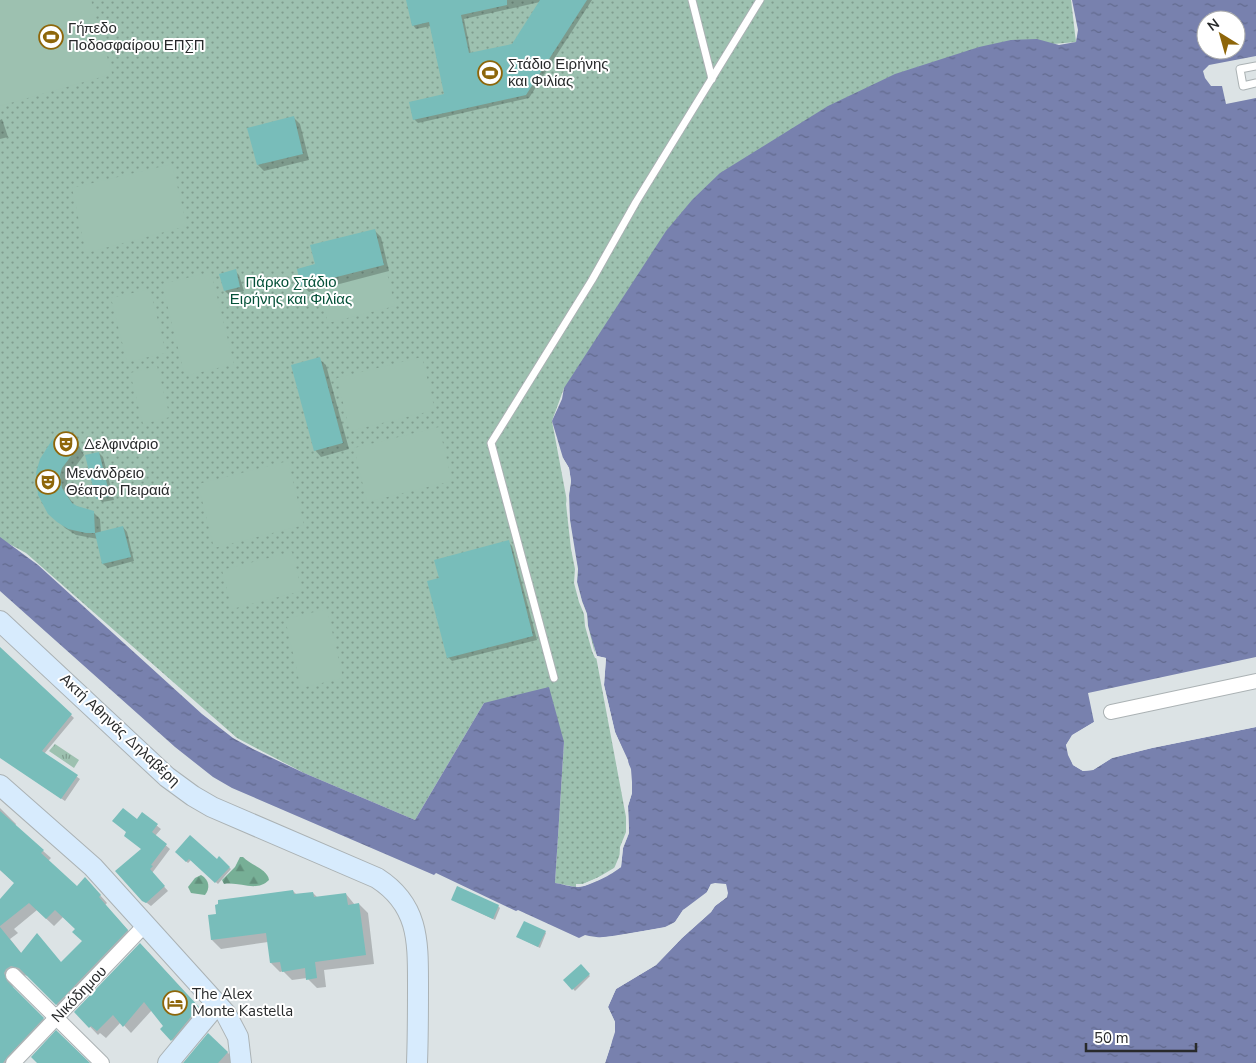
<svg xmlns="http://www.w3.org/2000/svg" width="1256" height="1063" font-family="'Nunito Sans',sans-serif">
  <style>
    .grass { fill: url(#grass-tufts) }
    .forest { fill: url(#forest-firs) }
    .park { fill: url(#park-dots) }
    .garden { fill: #9dc1b0 }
    .water { fill: url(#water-ripples); fill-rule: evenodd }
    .pier { fill: #dce3e5 }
    .shadow { fill: #0003; fill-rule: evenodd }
    .building { fill: #78bdba }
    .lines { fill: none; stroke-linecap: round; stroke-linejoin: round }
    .lane-casing { stroke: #abb2b4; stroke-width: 9 }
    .street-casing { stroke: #abb2b4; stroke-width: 16 }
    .secondary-casing { stroke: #abb2b4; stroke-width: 22 }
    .lane { stroke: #fff; stroke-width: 7 }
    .street { stroke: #fff; stroke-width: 14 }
    .secondary { stroke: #d7ebfd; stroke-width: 20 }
    .labels { text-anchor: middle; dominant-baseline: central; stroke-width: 4; stroke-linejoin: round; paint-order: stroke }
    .poi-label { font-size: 15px; fill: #282a2b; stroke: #fff; text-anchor: start }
    .park-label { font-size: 15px; fill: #055139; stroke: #fff }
    .street-label { font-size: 15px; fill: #282a2b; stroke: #fff }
  </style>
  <defs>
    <pattern id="grass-tufts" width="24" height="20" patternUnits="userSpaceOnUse" patternTransform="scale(1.25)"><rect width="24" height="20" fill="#9dc1b0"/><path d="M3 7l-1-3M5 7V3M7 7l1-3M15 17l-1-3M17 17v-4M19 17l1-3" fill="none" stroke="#809d8f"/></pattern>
    <pattern id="forest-firs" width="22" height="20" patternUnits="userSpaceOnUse" patternTransform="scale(1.25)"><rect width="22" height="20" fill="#77af96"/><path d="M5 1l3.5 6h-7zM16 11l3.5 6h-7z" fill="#628f7b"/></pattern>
    <pattern id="park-dots" width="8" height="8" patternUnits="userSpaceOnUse" patternTransform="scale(1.25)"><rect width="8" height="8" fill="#9dc1b0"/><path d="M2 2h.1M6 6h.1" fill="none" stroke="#809d8f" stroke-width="1.8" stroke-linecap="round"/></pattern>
    <pattern id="water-ripples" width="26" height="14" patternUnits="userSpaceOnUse" patternTransform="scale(1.25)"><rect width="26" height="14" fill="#7881ae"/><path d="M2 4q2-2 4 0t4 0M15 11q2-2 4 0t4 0" fill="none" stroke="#626a8e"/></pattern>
  </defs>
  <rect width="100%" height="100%" fill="#dce3e5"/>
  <!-- grass -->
  <path class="grass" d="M 55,744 L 79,760 L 74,768 L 49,751 Z"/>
  <!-- forest -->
  <g class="forest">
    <path d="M 240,857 L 243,857 C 251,865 268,870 269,880 C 256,893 240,881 224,884 L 222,880 L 235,867 Z"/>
    <path d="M 201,875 C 210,880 210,889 205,895 L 191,893 L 188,887 L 195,878 Z"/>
  </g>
  <!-- park -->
  <path class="park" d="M 0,0 L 1071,0 L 1076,42 L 1053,44 L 564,388 L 552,421 L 629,833 L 613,871 L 576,887 L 555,883 L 564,742 L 484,703 L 415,820 L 304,773 L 237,738 L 26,553 L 0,539 Z"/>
  <!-- garden -->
  <g class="garden">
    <path d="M 0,0 L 91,0 L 112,74 L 0,106 Z"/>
    <path d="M 172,164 L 187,226 L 86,253 L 72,188 Z"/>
    <path d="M 386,269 L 395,306 L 328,323 L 319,286 Z"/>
    <path d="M 211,272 L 234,364 L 185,376 L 162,284 Z"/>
    <path d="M 150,289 L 166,353 L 127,362 L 111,298 Z"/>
    <path d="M 422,357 L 435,410 L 350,431 L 337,378 Z"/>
    <path d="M 157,366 L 170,417 L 143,424 L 130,373 Z"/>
    <path d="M 439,427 L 452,481 L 367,502 L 354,448 Z"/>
    <path d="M 288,461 L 304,525 L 214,548 L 198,484 Z"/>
    <path d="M 292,552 L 302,591 L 232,609 L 222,570 Z"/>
    <path d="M 327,609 L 343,678 L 301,688 L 285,619 Z"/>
  </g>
  <!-- water -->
  <path class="water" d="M 1072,0 L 1256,0 L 1256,56 L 1209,65 L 1203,71 L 1205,78 L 1211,86 L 1222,86 L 1226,104 L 1256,98 L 1256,657 L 1088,693 L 1094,722 L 1073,735 L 1066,745 L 1073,765 L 1083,771 L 1093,770 L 1112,758 L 1152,748 L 1256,727 L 1256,1063 L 605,1063 L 615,1032 L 615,1022 L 608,1007 L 616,989 L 656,965 L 682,938 L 711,912 L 715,906 L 727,897 L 728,893 L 726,884 L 715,883 L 711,884 L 706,894 L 692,906 L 683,910 L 675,922 L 668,927 L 600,938 C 595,936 591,937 585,935 L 579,938 L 518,910 L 516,911 L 436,873 L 434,875 L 232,788 L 213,777 L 175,747 L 0,591 L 0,537 L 38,565 L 202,714 L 233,738 L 253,749 L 304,773 L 415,820 L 484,703 L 549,687 L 564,742 L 555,883 C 562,884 571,887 578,887 C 590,886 613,874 621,867 L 623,848 L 629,833 L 628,806 L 632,793 L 628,760 L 615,732 L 604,685 L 606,658 L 597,656 L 588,626 L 587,614 L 582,601 L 577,582 L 578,569 L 573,548 L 568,503 L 571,481 L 569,468 L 563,458 L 552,421 L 562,399 L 564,388 L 666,231 L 692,200 L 720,173 L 828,106 L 895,74 L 979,47 L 1011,40 L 1037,39 L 1059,45 L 1076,42 L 1078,30 ZM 1206,20 L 1236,20 L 1236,50 L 1206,50 Z"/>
  <!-- pier -->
  <g class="pier">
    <path d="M 561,457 L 563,458 L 569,468 L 571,481 L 569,493 L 570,520 L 578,569 L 577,582 L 582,601 L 587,614 L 588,626 L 594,650 L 597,656 L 606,658 L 604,685 L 615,732 L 631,769 L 632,782 L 632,793 L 628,806 L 629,833 L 623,848 L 621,867 L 598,880 L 584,886 L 576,887 L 576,884 L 583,884 L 597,878 L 619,865 L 620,847 L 626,832 L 626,806 L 629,793 L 629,782 L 628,769 L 613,733 L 602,686 L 603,660 L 595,658 L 592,651 L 585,626 L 584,614 L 579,602 L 574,583 L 575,569 L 571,549 L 566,504 L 569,481 L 567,469 Z"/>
    <path d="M 1094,722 L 1095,724 L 1074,737 L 1068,745 L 1070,754 L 1075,763 L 1084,768 L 1092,768 L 1111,756 L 1151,746 L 1256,724 L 1256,727 L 1152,748 L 1112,758 L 1093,770 L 1083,771 L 1073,765 L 1068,755 L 1066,745 L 1072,735 Z"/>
    <path d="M 711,884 L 726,884 L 727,897 L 715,906 L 711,912 L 682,938 L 656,965 L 616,989 L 608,1007 L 615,1022 L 611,1045 L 605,1063 L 602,1063 L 612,1031 L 613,1022 L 606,1007 L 614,987 L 654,963 L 681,936 L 710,910 L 714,904 L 725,895 L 725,887 L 723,886 L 713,886 L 709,894 L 695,905 L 693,908 L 685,912 L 676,924 L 664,931 L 601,941 L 595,939 L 590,940 L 591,938 L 616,936 L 665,927 L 675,922 L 683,910 L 707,892 Z"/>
  </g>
  <!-- shadow -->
  <g class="shadow">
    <path d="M 407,0 L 592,0 L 529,98 L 418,123 L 414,119 L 446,95 L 431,26 L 416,29 L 413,25 ZM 540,2 L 513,45 L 471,54 L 464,19 Z"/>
    <path d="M 294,118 L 300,124 L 309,160 L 264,171 L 258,165 Z"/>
    <path d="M 2,119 L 8,137 L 0,139 L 0,120 Z"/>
    <path d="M 374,230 L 381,237 L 389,271 L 309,292 L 302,285 L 317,265 Z"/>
    <path d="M 235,271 L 239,275 L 244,291 L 229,295 L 225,291 Z"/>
    <path d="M 319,359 L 326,365 L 349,449 L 321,457 L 315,450 Z"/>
    <path d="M 69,431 L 75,438 L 84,455 L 69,475 L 67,482 L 68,496 L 75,506 L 93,512 L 100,519 L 101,533 L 123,527 L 127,532 L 134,561 L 108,568 L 103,564 L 98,539 L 76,535 L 65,528 L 43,504 Z"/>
    <path d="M 99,453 L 103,457 L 114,500 L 102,502 L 98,498 Z"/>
    <path d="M 508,542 L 512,546 L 537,640 L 452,661 L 448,657 L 440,579 Z"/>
    <path d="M 0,649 L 74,718 L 44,754 L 80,779 L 65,801 L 0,757 Z"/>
    <path d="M 0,808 L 16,824 L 15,826 L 51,858 L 48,861 L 77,888 L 92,886 L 107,903 L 105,905 L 135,938 L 64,1012 L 28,976 L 18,974 L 11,981 L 14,990 L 51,1026 L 17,1063 L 0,1063 L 0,901 L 16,884 L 0,870 ZM 37,910 L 54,926 L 63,917 L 77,929 L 83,941 L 62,963 L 22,954 L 10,939 L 18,933 L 14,929 Z"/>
    <path d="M 142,814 L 161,829 L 155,836 L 170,849 L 152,873 L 168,891 L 151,906 L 143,900 L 142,849 L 137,820 Z"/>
    <path d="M 176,852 L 217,860 L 219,858 L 231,869 L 218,884 L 191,860 L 188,863 Z"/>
    <path d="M 293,891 L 297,895 L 313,893 L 318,898 L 346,894 L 355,905 L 359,904 L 368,913 L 374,964 L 324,970 L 326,987 L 317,988 L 307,978 L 292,980 L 283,971 L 280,972 L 271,963 L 268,942 L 221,949 L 212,940 L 217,915 Z"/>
    <path d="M 453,900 L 498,906 L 500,908 L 495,920 Z"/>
    <path d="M 545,932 L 546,933 L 540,948 L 520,938 Z"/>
    <path d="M 148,952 L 206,1016 L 180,1048 L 162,1029 L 165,1026 L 152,1010 L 131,1033 L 121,1022 L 106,1038 L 100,1033 L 98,1035 L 76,1012 Z"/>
    <path d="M 580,966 L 590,976 L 575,991 L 565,980 Z"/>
    <path d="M 227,1052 L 236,1061 L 234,1063 L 185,1063 Z"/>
  </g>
  <!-- building -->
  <g class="building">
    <path d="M 406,0 L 507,0 L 507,5 L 461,15 L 469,53 L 512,44 L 540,0 L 587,0 L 526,95 L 413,120 L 409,102 L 444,94 L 429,22 L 412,26 Z"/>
    <path d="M 294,116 L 303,154 L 257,165 L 247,128 Z"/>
    <path d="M 375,229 L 384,265 L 301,286 L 297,269 L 315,264 L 310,245 Z"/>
    <path d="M 236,269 L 240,287 L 224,291 L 219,274 Z"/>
    <path d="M 320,357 L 343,443 L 314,451 L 291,365 Z"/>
    <path d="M 69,430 L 78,447 L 62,468 L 60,475 L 62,488 L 72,503 L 77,506 L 94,511 L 95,533 L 86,533 L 68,529 L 57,522 L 48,514 L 38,495 L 36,473 L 40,459 L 52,440 Z"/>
    <path d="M 99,452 L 110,496 L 96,499 L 85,455 Z"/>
    <path d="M 123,526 L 131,557 L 102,564 L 95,533 Z"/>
    <path d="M 509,540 L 533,636 L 447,658 L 427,581 L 439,578 L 434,560 Z"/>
    <path d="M 0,647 L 72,714 L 42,751 L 78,775 L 61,799 L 0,758 Z"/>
    <path d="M 123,808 L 137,819 L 142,812 L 158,824 L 152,832 L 167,844 L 151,865 L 153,866 L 150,869 L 165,886 L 146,903 L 142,901 L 115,871 L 141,849 L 124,836 L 126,832 L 112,821 Z"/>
    <path d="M 0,811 L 44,850 L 41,853 L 77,886 L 85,877 L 101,895 L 99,897 L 128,930 L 56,1005 L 19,968 L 11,966 L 6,969 L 4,973 L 7,981 L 44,1018 L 7,1057 L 3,1063 L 0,1063 L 0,927 L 21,953 L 37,933 L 61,962 L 82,941 L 72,932 L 75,929 L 55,910 L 46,919 L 29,903 L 0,926 L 0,899 L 14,883 L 0,870 Z"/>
    <path d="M 190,835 L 217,859 L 219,856 L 230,867 L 215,883 L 189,859 L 186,862 L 175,852 Z"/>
    <path d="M 457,886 L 499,905 L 493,919 L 451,900 Z"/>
    <path d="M 293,890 L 294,894 L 313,892 L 314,897 L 346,893 L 348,905 L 359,903 L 366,955 L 315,962 L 317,978 L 306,980 L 305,968 L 282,972 L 280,962 L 270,963 L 266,933 L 211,940 L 208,915 L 216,914 L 215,905 L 218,904 L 218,900 Z"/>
    <path d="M 524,921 L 546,931 L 538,947 L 516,937 Z"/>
    <path d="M 140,943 L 199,1007 L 171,1041 L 160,1029 L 163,1026 L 144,1002 L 123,1027 L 113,1015 L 97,1031 L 91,1026 L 89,1028 L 74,1012 Z"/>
    <path d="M 581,964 L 590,974 L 572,990 L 563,980 Z"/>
    <path d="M 56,1030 L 90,1063 L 37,1063 L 31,1057 Z"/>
    <path d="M 208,1033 L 228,1052 L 218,1063 L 183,1063 Z"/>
  </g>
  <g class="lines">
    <!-- lane casing -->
    <g class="lane-casing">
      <g id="lane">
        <path d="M 692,0 L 712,79"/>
        <path d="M 1256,66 L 1240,69 L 1243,86 L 1256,83"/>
        <path d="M 554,678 L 491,443 L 592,280 L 636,202 L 760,0"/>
      </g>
    </g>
    <!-- street casing -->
    <g class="street-casing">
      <g id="street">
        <path d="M 1111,712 L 1256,681"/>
        <path d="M 13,975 L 102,1063"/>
        <path d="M 13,1063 L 145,925"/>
      </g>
    </g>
    <!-- secondary casing -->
    <g class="secondary-casing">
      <g id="secondary">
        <path d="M 0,621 L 167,777 L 193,796 L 212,807 L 377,878 C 419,905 418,941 418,986 C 418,1012 418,1037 417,1063"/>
        <path d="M 0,785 L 93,867 L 226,1014 L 238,1037 L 241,1063"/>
        <path d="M 168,1063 L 217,1004"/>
      </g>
    </g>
    <!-- lane -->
    <use href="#lane" class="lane"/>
    <!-- street -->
    <use href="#street" class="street"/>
    <!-- secondary -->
    <use href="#secondary" class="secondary"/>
  </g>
  <!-- icons -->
  <defs>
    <g id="stadium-ring" transform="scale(1.25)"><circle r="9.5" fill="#fff" stroke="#8e660a" stroke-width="1.5"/><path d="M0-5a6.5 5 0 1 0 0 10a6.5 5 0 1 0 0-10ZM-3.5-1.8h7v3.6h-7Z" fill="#8e660a"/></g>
    <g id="theatre-ring" transform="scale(1.25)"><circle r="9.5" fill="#fff" stroke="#8e660a" stroke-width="1.5"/><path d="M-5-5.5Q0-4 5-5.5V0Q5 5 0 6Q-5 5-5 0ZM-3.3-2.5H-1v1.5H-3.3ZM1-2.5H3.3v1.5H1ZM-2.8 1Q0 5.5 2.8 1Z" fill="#8e660a"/></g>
    <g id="hotel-ring" transform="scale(1.25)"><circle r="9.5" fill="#fff" stroke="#8e660a" stroke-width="1.5"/><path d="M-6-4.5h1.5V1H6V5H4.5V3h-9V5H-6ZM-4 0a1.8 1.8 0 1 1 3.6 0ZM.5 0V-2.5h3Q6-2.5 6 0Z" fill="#8e660a"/></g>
  </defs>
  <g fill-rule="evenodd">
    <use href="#stadium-ring" x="51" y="37"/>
    <use href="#stadium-ring" x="490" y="73"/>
    <use href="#theatre-ring" x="66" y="444"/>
    <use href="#theatre-ring" x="48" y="482"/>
    <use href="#hotel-ring" x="175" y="1003"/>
  </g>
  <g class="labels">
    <!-- poi labels -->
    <g class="poi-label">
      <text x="68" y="28">Γήπεδο<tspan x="68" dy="17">Ποδοσφαίρου ΕΠΣΠ</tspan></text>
      <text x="508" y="64">Στάδιο Ειρήνης<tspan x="508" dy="17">και Φιλίας</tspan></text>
      <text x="84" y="444">Δελφινάριο</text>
      <text x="66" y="473">Μενάνδρειο<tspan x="66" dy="17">Θέατρο Πειραιά</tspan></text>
      <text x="192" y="994">The Alex<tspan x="192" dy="17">Monte Kastella</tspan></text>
    </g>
    <!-- park labels -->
    <g class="park-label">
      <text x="291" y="282">Πάρκο Στάδιο<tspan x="291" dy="17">Ειρήνης και Φιλίας</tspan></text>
    </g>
    <!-- street labels -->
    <g class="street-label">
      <text transform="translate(120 730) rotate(43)">Ακτή Αθηνάς Δηλαβέρη</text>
      <text transform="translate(79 994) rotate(-46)">Νικόδημου</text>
    </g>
  </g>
  <!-- north arrow -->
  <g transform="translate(1221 35) rotate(323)"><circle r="24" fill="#ffffff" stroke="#a9aaaa"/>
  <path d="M0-4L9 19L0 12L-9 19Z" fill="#8e660a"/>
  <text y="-8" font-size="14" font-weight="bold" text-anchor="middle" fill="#282a2b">N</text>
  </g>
  <!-- scale -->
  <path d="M1086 1043v8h110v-8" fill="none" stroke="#282a2b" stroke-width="2.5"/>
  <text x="1094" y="1043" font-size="15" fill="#282a2b" stroke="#ffffff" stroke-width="4" paint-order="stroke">50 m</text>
</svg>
